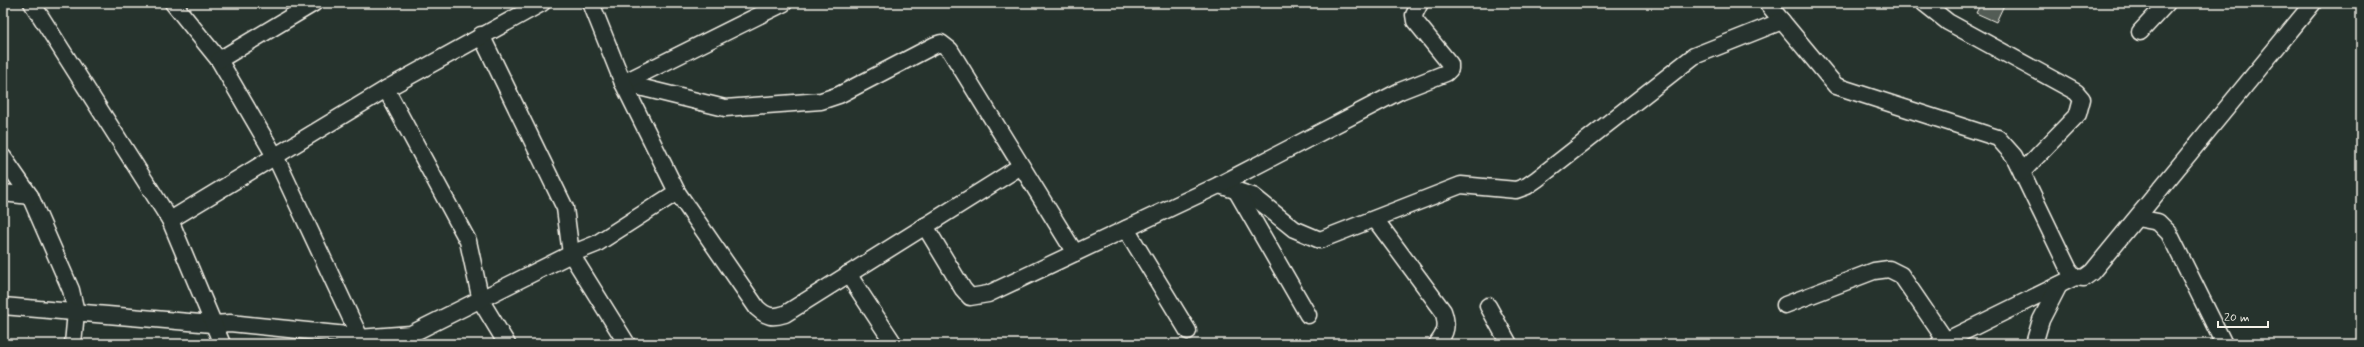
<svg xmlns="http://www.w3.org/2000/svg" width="2364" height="347" font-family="Mynerve,sans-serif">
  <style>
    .building { fill: #525c55; stroke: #f4f1e8 }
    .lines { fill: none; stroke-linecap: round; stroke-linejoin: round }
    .street-casing { stroke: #f4f1e8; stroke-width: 19 }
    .street { stroke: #26332d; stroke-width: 16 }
  </style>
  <rect width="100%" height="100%" fill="#26332d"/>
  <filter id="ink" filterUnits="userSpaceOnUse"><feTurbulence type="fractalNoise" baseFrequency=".025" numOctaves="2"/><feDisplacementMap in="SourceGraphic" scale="8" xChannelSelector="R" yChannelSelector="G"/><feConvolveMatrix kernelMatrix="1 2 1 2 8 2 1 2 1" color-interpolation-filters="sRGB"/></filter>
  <g filter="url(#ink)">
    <!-- building -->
    <path class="building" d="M 1981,3 L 2005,3 L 1996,22 L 1976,13 Z"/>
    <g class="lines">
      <!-- street casing -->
      <g class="street-casing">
        <g id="street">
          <path d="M 32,3 L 170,220"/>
          <path d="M 173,3 L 219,60 L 276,158 L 363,344"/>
          <path d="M 1767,3 L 1836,86 L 1998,138 L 2014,156 L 2069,270 L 2075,277 L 2084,278 L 2092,272 L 2313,3"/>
          <path d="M 1924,3 L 1948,22 L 2076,92 L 2082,99 L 2078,114 L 2022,172"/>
          <path d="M 2140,32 L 2167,3"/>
          <path d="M 481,35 L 565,208 L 571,254 L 627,344"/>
          <path d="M 219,60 L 314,3"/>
          <path d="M 623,83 L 725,108 L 821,101 L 839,95 L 935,45 L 941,43 L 950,50 L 1075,253"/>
          <path d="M 623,83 L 784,3"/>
          <path d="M 386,89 L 468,241 L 481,301 L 507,344"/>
          <path d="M 3,157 L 30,196 L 71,290 L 76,312 L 73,344"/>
          <path d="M 1219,185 L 1253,196 L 1294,229 L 1320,240 L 1461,185 L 1516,190 L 1527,186 L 1537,179 L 1694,56 L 1782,21"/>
          <path d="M 1236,190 L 1308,315"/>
          <path d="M 677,192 L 757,308 C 767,317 772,318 785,314 L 1021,166"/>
          <path d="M 3,193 L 30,196"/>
          <path d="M 2137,218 L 2158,222 L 2169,233 L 2224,344"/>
          <path d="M 1375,219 L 1443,311 C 1448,325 1446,333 1437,344"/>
          <path d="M 925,226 L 963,289 L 970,297 L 988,294 L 1219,185 L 1400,91 L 1446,73 L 1450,69 L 1450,64 L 1415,21 L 1414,15 L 1420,3"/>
          <path d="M 1126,229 L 1188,331"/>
          <path d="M 848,274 L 894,344"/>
          <path d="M 1785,305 L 1874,271 L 1889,269 L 1901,275 L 1946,341"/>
          <path d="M 3,306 L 212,324 L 230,323 L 347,335 L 359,338 L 411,334 L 571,254 L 596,244 L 677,192 L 623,83 L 591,3"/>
          <path d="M 1488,306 L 1509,344"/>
          <path d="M 222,344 L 170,220 L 386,89 L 542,3"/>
          <path d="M 1939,344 L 2075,277"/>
          <path d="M 2034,344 L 2041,320 L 2059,285"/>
        </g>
      </g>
      <!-- street -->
      <use href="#street" class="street"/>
    </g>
  </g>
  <!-- margin -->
  <rect width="2364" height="347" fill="none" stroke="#26332d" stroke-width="16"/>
  <rect x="8" y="8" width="2348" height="331" fill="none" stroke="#f4f1e8" stroke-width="1.5" filter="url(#ink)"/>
  <!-- scale -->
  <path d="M2218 321v6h50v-6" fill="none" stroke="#f4f1e8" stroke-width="2"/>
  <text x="2224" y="321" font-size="12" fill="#f4f1e8" stroke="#26332d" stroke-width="3" paint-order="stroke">20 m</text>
</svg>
